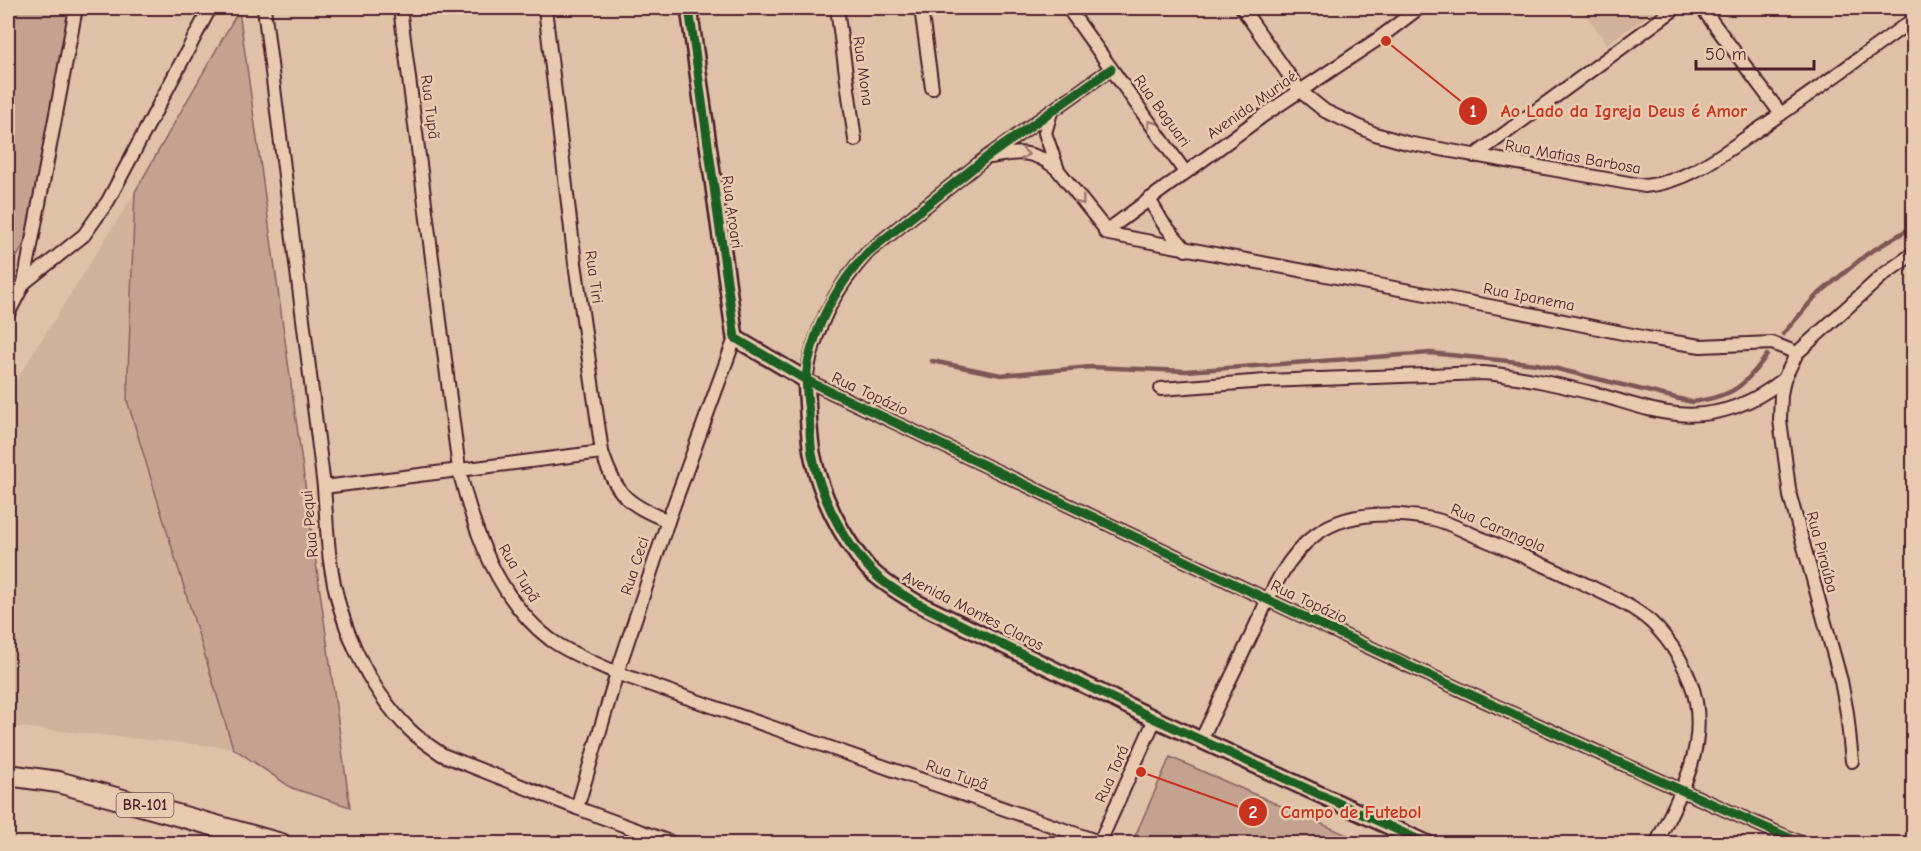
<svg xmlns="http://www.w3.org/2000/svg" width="1921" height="851" font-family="'Comic Neue',sans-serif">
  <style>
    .built { fill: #d0b29b }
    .green { fill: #c3a390; stroke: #86615e; stroke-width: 1.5 }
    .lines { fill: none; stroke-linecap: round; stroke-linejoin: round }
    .stream { stroke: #7e5756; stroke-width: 4.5 }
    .minor-casing { stroke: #4a1f2b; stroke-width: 16 }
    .tertiary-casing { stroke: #4a1f2b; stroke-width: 20 }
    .primary-casing { stroke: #4a1f2b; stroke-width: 24 }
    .minor { stroke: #e8cbaf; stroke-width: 12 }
    .tertiary { stroke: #e8cbaf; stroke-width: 15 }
    .primary { stroke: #e8cbaf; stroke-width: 20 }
    .cycleway-casing { stroke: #e8cbaf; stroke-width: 13 }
    .cycleway { stroke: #1b5e20; stroke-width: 9 }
    .oneway { stroke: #99756d }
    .labels { text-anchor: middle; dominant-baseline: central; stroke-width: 5; stroke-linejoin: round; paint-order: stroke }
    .shield { fill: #e8cbaf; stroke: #795353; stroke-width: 1.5 }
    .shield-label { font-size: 15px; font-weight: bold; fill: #4a1f2b }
    .street-label { font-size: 16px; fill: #4a1f2b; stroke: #e8cbaf }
    .leader { fill: none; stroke: #c8321e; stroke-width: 2 }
    .callout-dot { fill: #c8321e; stroke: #e8cbaf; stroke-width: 2 }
    .mark-label { font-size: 18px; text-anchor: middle; font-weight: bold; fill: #fff }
    .callout-label { font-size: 18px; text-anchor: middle; font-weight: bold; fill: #c8321e; stroke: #e8cbaf; stroke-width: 5; stroke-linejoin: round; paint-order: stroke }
  </style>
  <rect width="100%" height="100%" fill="#dec1a7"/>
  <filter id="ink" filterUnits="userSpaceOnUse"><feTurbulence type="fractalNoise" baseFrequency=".0167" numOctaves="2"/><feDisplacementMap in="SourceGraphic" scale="12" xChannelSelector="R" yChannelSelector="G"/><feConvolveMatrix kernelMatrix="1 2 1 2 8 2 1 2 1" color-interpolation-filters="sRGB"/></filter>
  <g filter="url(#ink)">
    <!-- built -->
    <g class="built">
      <path d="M 1581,8 L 1658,8 L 1607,44 Z"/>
      <path d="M 135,192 L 127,400 L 233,748 L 8,726 L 8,393 Z"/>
    </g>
    <!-- green -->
    <g class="green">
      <path d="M 8,8 L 74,8 L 27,238 L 8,274 Z"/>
      <path d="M 239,10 L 350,807 L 292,788 L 233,748 L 127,400 L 135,192 Z"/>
      <path d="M 1170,757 L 1365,843 L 1132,843 Z"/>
    </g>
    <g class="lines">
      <!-- stream -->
      <g class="stream">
        <path d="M 1783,334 L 1815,297 L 1867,254 L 1914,226"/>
        <path d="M 932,361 L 1001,375 L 1091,367 L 1186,371 L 1430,353 L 1537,364 L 1692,402 C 1733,396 1743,388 1767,355"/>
      </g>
      <!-- minor casing -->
      <g class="minor-casing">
        <g id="minor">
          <path d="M 264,8 L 324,487 C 326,512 327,537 330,561 C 338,621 366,687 410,730 C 420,740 431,747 443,755 L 577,808 L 675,844"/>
          <path d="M 400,8 L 459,469 C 474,532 498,600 551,640 C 571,654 595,663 617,673 L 1099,842"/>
          <path d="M 545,8 L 575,263 L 602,452 C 616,495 627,504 668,521"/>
          <path d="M 837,8 L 855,140"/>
          <path d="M 921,8 L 932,88"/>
          <path d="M 1068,8 L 1185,172"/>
          <path d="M 1242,8 L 1300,91 L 1325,111 L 1375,134 L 1407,143 L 1645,186 C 1689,182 1723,153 1759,129 C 1811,94 1862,56 1914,19"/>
          <path d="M 1702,8 L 1781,114"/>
          <path d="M 1111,69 L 987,157 L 868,252 C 835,288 813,331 806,380 C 1137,538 1467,697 1803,844"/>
          <path d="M 1051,112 L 1045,133 L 1058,170 L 1109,234 L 1505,309 L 1647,338 L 1701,346 L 1772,343 L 1797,353 L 1883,275 L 1914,253"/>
          <path d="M 1474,156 L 1676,8"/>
          <path d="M 991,157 C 1019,152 1032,149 1056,168"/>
          <path d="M 1149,199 L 1163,223 L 1186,250"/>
          <path d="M 1105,232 L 1264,115 L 1378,39 L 1419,8"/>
          <path d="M 24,283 L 84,235 L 108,201 L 210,8"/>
          <path d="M 8,314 L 24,283 L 76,8"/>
          <path d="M 1797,353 L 1784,379 L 1781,395 L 1780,420 L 1790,496 L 1841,681 L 1847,713 L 1852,761"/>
          <path d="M 1161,389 L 1265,381 L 1483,373 C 1522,376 1559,385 1596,394 C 1623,401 1650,412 1677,414 C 1717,418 1754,403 1784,379"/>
          <path d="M 324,487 L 602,452"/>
          <path d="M 1201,740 C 1217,706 1234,672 1250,638 C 1267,602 1282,560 1315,535 C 1347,510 1394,512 1433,519 C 1449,522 1467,533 1483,539 C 1521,555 1558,571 1595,589 C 1614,598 1634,607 1650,621 C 1671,640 1691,673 1696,702 C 1705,755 1678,798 1656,844"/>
          <path d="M 577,808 L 617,673 L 668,521 L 735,338"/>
          <path d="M 1099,844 L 1155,719"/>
        </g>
      </g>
      <!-- tertiary casing -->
      <g class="tertiary-casing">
        <path id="tertiary" d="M 689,8 L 735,338 L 806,380 C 808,404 808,430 812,453 C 820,494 841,537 868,568 C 882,582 900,593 917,603 L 1155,719 L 1428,844"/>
      </g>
      <!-- primary casing -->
      <g class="primary-casing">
        <path id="primary" d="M 8,775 L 58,782 L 281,844"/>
      </g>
      <!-- minor -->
      <use href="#minor" class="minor"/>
      <!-- tertiary -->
      <use href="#tertiary" class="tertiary"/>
      <!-- primary -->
      <use href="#primary" class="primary"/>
      <!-- cycleway casing -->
      <g class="cycleway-casing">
        <g id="cycleway">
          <path d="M 689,8 L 735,338 L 806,380 C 1137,538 1467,697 1803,844"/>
          <path d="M 1111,69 L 987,157 L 868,252 C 839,283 817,321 808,363 C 805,380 807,396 809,413 C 810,427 810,441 812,454 C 820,494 841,538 869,568 C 882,583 900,593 917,603 L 1155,719 L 1428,844"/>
        </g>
      </g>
      <!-- cycleway -->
      <use href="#cycleway" class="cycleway"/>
    </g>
    <!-- one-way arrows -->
    <defs><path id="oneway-chevron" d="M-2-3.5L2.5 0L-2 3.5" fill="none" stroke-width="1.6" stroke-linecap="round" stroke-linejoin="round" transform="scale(1.5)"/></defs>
    <g class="oneway">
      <use href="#oneway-chevron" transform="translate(1151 124) rotate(-126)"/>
      <use href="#oneway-chevron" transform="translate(1025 154) rotate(6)"/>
      <use href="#oneway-chevron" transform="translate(1081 201) rotate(52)"/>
    </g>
  </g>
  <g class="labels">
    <!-- shield labels -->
    <rect class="shield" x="116.5" y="793" width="57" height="24" rx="4.5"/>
    <g class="shield-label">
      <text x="145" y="805">BR-101</text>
    </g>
    <!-- street labels -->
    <g class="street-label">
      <text transform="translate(863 71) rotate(82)">Rua Mona</text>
      <text transform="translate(1252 105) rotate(-35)">Avenida Muriaé</text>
      <text transform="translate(430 107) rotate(83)">Rua Tupã</text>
      <text transform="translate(1162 111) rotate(54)">Rua Baguari</text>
      <text transform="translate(1573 157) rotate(10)">Rua Matias Barbosa</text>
      <text transform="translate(732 212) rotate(82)">Rua Aroari</text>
      <text transform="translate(594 277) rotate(82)">Rua Tiri</text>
      <text transform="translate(1529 297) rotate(11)">Rua Ipanema</text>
      <text transform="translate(870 394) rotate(25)">Rua Topázio</text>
      <text transform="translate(310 524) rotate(-95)">Rua Pequi</text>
      <text transform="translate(1498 528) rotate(23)">Rua Carangola</text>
      <text transform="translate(1822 552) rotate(75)">Rua Piraúba</text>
      <text transform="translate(635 566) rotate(-72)">Rua Ceci</text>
      <text transform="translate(519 573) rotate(59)">Rua Tupã</text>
      <text transform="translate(1309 602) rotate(25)">Rua Topázio</text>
      <text transform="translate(973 611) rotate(27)">Avenida Montes Claros</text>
      <text transform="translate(1112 774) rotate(-66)">Rua Torá</text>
      <text transform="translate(957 775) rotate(19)">Rua Tupã</text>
    </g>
  </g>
  <!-- callouts -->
  <path class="leader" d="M1386 41L1473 111M1141 772L1253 812"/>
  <g class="callout-dot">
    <circle cx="1386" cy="41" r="6"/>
    <circle cx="1141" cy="772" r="6"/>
    <circle cx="1473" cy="111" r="15"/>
    <circle cx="1253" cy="812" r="15"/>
  </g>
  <g class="mark-label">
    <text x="1473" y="117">1</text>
    <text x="1253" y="818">2</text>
  </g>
  <g class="callout-label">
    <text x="1624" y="117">Ao Lado da Igreja Deus é Amor</text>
    <text x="1351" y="818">Campo de Futebol</text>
  </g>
  <!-- margin -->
  <rect width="1921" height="851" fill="none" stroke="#e8cbaf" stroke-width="30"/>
  <rect x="15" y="15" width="1891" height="821" fill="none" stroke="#4a1f2b" stroke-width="2" filter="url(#ink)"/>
  <!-- scale -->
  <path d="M1696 60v9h118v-9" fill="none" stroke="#4a1f2b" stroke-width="3"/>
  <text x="1705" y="60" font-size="18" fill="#4a1f2b" stroke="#e8cbaf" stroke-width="4.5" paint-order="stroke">50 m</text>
</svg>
